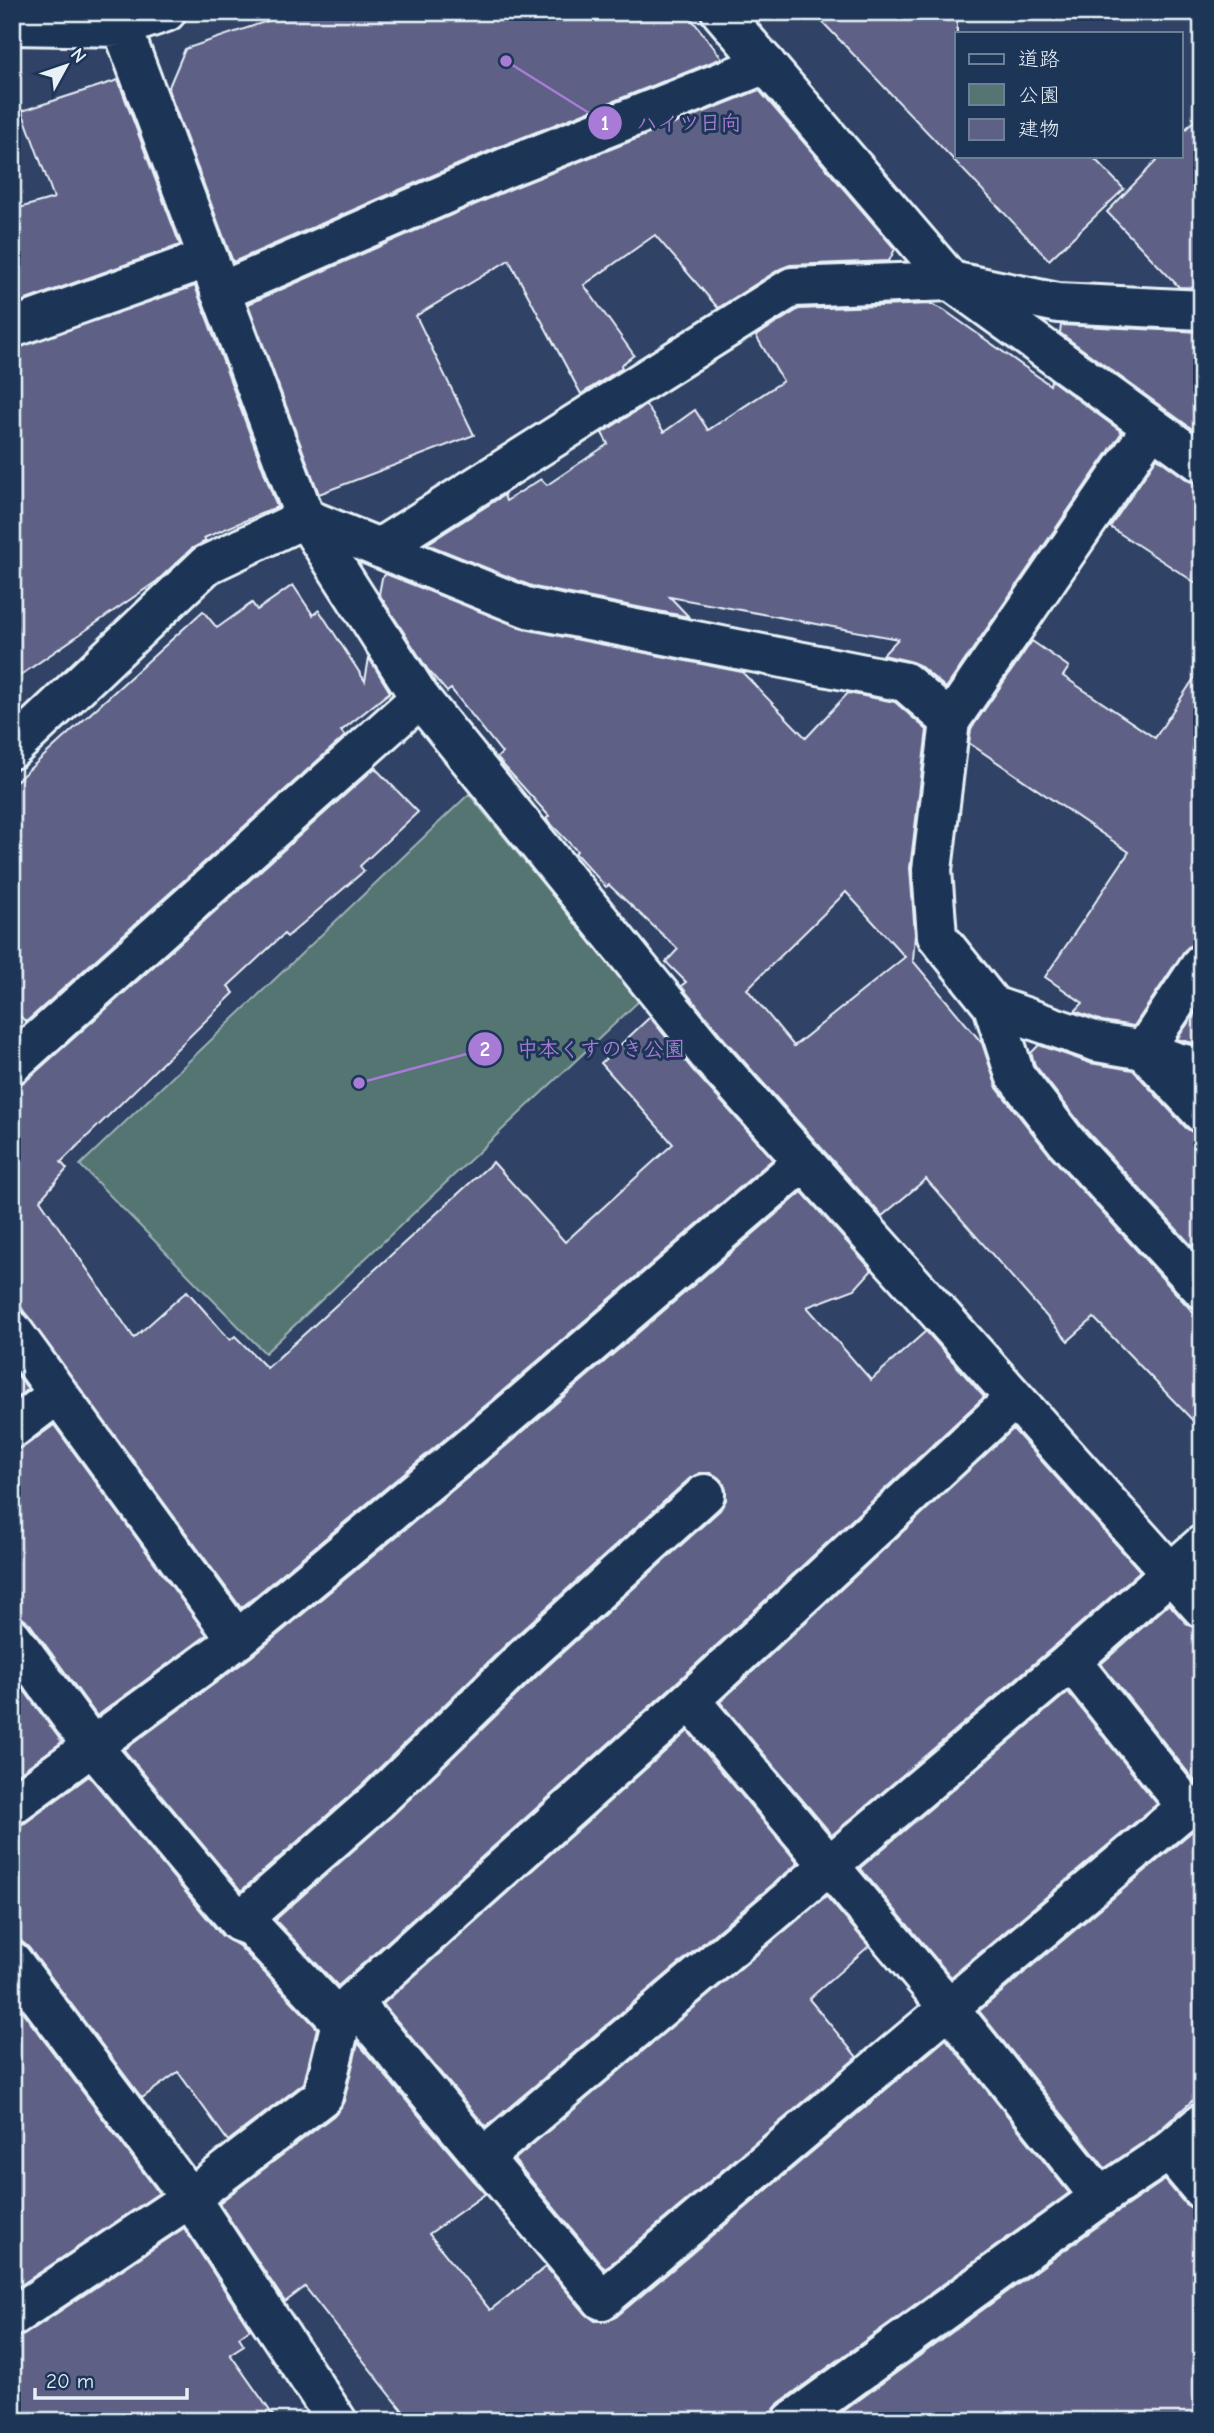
<svg xmlns="http://www.w3.org/2000/svg" width="1214" height="2433" font-family="'Comic Neue','Klee One',sans-serif">
  <style>
    .green { fill: #557573; stroke: #9eb3b6; stroke-width: 2 }
    .building { fill: #5e6186; stroke: #e8f1f8; stroke-width: 2; fill-rule: evenodd }
    .lines { fill: none; stroke-linecap: round; stroke-linejoin: round }
    .street-casing { stroke: #e8f1f8; stroke-width: 44 }
    .secondary-casing { stroke: #e8f1f8; stroke-width: 44 }
    .street { stroke: #1d3557; stroke-width: 38 }
    .secondary { stroke: #1d3557; stroke-width: 38 }
    .leader { fill: none; stroke: #a77bd6; stroke-width: 2.5 }
    .callout-dot { fill: #a77bd6; stroke: #1d3557; stroke-width: 2.5 }
    .mark-label { font-size: 21px; text-anchor: middle; font-weight: bold; fill: #fff }
    .callout-label { font-size: 21px; text-anchor: middle; font-weight: bold; fill: #a77bd6; stroke: #1d3557; stroke-width: 6; stroke-linejoin: round; paint-order: stroke }
  </style>
  <rect width="100%" height="100%" fill="#304265"/>
  <filter id="ink" filterUnits="userSpaceOnUse"><feTurbulence type="fractalNoise" baseFrequency=".0143" numOctaves="2"/><feDisplacementMap in="SourceGraphic" scale="14" xChannelSelector="R" yChannelSelector="G"/><feConvolveMatrix kernelMatrix="1 2 1 2 8 2 1 2 1" color-interpolation-filters="sRGB"/></filter>
  <g filter="url(#ink)">
    <!-- green -->
    <path class="green" d="M 469,794 L 639,1001 L 265,1353 L 80,1165 Z"/>
    <!-- building -->
    <g class="building">
      <path d="M 294,12 L 686,12 L 722,58 L 496,148 L 233,262 L 168,89 L 185,49 Z"/>
      <path d="M 813,12 L 957,12 L 957,156 L 1092,156 L 1124,189 L 1049,260 Z"/>
      <path d="M 118,80 L 180,245 L 12,305 L 12,210 L 54,198 L 22,111 Z"/>
      <path d="M 759,90 L 895,249 L 889,261 L 790,265 L 780,269 L 718,308 L 655,235 L 584,285 L 634,355 L 621,365 L 622,368 L 581,394 L 509,260 L 416,316 L 474,435 L 319,494 L 248,304 L 513,188 Z"/>
      <path d="M 1202,112 L 1202,288 L 1179,287 L 1107,212 L 1161,156 L 1181,156 L 1181,134 Z"/>
      <path d="M 195,286 L 277,507 L 204,538 L 206,541 L 191,549 L 157,581 L 12,681 L 12,349 Z"/>
      <path d="M 931,304 L 944,310 L 1050,385 L 1051,380 L 1122,432 L 946,688 L 919,665 L 909,661 L 883,655 L 898,639 L 670,597 L 689,617 L 534,587 L 427,544 L 504,495 L 506,501 L 541,479 L 547,485 L 608,444 L 602,433 L 646,405 L 664,432 L 695,410 L 708,430 L 783,381 L 756,336 L 799,309 Z"/>
      <path d="M 1061,325 L 1202,332 L 1202,436 L 1060,333 Z"/>
      <path d="M 1157,458 L 1189,481 L 1202,485 L 1202,587 L 1110,527 Z"/>
      <path d="M 386,574 L 524,629 L 742,672 L 806,738 L 848,693 L 895,702 L 927,730 L 910,868 L 915,934 L 913,961 L 982,1043 L 997,1088 L 1049,1154 L 1202,1322 L 1202,1430 L 1094,1318 L 1068,1341 L 926,1179 L 882,1216 L 725,1040 L 681,986 L 686,982 L 666,962 L 678,949 L 609,885 L 606,887 L 575,853 L 577,851 L 546,819 L 549,816 L 497,758 L 502,753 L 451,689 L 447,692 L 428,670 L 379,594 L 382,578 ZM 846,892 L 905,957 L 794,1046 L 747,989 Z"/>
      <path d="M 293,585 L 313,615 L 319,610 L 365,681 L 369,658 L 390,692 L 341,731 L 345,736 L 26,1022 L 12,1008 L 12,785 L 203,611 L 217,628 L 252,603 L 257,610 Z"/>
      <path d="M 1032,641 L 1069,667 L 1063,676 L 1155,738 L 1202,666 L 1202,941 L 1192,944 L 1184,951 L 1134,1026 L 1102,1021 L 1075,1011 L 1083,1003 L 1045,977 L 1129,852 L 969,743 L 971,729 Z"/>
      <path d="M 375,768 L 418,812 L 360,866 L 364,871 L 287,937 L 284,934 L 228,986 L 234,993 L 61,1162 L 67,1169 L 40,1200 L 134,1338 L 187,1291 L 230,1340 L 235,1336 L 267,1368 L 493,1162 L 565,1242 L 673,1144 L 601,1063 L 650,1017 L 692,1069 L 773,1159 L 491,1401 L 241,1608 L 12,1295 L 12,1089 L 27,1080 Z"/>
      <path d="M 1202,1003 L 1202,1045 L 1177,1039 Z"/>
      <path d="M 1039,1045 L 1090,1063 L 1133,1070 L 1186,1128 L 1195,1134 L 1202,1134 L 1202,1238 L 1192,1246 L 1083,1127 L 1035,1065 L 1031,1053 Z"/>
      <path d="M 802,1192 L 872,1270 L 855,1289 L 807,1307 L 871,1380 L 926,1331 L 984,1397 L 675,1684 L 338,1986 L 275,1920 L 392,1816 L 540,1673 L 720,1510 L 726,1500 L 726,1490 L 722,1480 L 711,1473 L 700,1473 L 690,1478 L 510,1641 L 363,1784 L 241,1891 L 124,1750 L 251,1657 L 519,1435 Z"/>
      <path d="M 12,1368 L 28,1389 L 12,1401 Z"/>
      <path d="M 54,1425 L 207,1635 L 97,1716 L 30,1624 L 21,1617 L 12,1616 L 12,1450 L 25,1446 Z"/>
      <path d="M 1013,1429 L 1140,1571 L 1057,1644 L 832,1835 L 720,1702 Z"/>
      <path d="M 1169,1604 L 1186,1623 L 1202,1632 L 1202,1790 L 1101,1664 Z"/>
      <path d="M 12,1674 L 62,1742 L 12,1778 Z"/>
      <path d="M 1068,1692 L 1157,1804 L 951,1977 L 860,1868 Z"/>
      <path d="M 688,1731 L 798,1863 L 486,2127 L 383,2004 Z"/>
      <path d="M 89,1776 L 222,1936 L 239,1946 L 317,2028 L 304,2083 L 228,2141 L 178,2072 L 142,2098 L 29,1948 L 21,1941 L 12,1940 L 12,1827 L 25,1823 Z"/>
      <path d="M 1202,1823 L 1202,2092 L 1154,2135 L 1105,2168 L 979,2011 Z"/>
      <path d="M 826,1896 L 869,1946 L 809,1999 L 857,2057 L 605,2269 L 514,2160 Z"/>
      <path d="M 12,1998 L 159,2193 L 12,2291 Z"/>
      <path d="M 946,2039 L 1069,2193 L 779,2403 L 772,2412 L 771,2421 L 411,2421 L 305,2287 L 285,2302 L 219,2203 L 337,2113 L 344,2101 L 358,2043 L 485,2194 L 429,2234 L 490,2310 L 546,2267 L 586,2314 L 595,2321 L 606,2321 L 616,2317 Z"/>
      <path d="M 1165,2180 L 1185,2204 L 1197,2211 L 1202,2217 L 1202,2421 L 830,2421 L 1113,2215 Z"/>
      <path d="M 184,2228 L 250,2329 L 239,2337 L 244,2345 L 230,2354 L 277,2421 L 12,2421 L 12,2339 L 24,2335 Z"/>
    </g>
    <g class="lines">
      <!-- street casing -->
      <g class="street-casing">
        <g id="street">
          <path d="M 721,12 L 951,281 L 1202,463"/>
          <path d="M 12,25 L 122,27 L 305,518 L 420,698 L 708,1054 L 1202,1608"/>
          <path d="M 220,292 L 505,168 L 766,64"/>
          <path d="M 12,328 L 208,258"/>
          <path d="M 379,548 L 792,287 L 951,281 L 1058,303 L 1202,310"/>
          <path d="M 950,721 L 1152,427"/>
          <path d="M 12,749 L 206,565 L 305,518 L 528,608 L 905,682 L 950,721 L 932,870 L 937,936 L 993,1006 L 1015,1075 L 1066,1141 L 1202,1289"/>
          <path d="M 1202,963 L 1144,1050 L 1202,1113"/>
          <path d="M 993,1006 L 1097,1042 L 1144,1050 L 1176,1062 L 1202,1068"/>
          <path d="M 12,1064 L 420,698"/>
          <path d="M 12,1330 L 237,1640"/>
          <path d="M 12,1429 L 58,1394"/>
          <path d="M 12,1637 L 92,1746 L 239,1922 L 252,1927 L 341,2022"/>
          <path d="M 690,1700 L 949,2008 L 1100,2197"/>
          <path d="M 12,1805 L 237,1640 L 505,1418 L 804,1161"/>
          <path d="M 239,1922 L 378,1800 L 525,1657 L 705,1494"/>
          <path d="M 353,2002 L 602,2300 L 1187,1807 L 1071,1661"/>
          <path d="M 1169,2151 L 1202,2190"/>
          <path d="M 483,2158 L 1071,1661 L 1202,1545"/>
          <path d="M 12,2317 L 190,2198 L 323,2096 L 341,2022 L 353,2002 L 690,1700 L 1014,1399"/>
          <path d="M 792,2421 L 1100,2197 L 1169,2151 L 1202,2123"/>
        </g>
      </g>
      <!-- secondary casing -->
      <g class="secondary-casing">
        <g id="secondary">
          <path d="M 122,27 L 166,12"/>
          <path d="M 12,1961 L 190,2198 L 337,2421"/>
        </g>
      </g>
      <!-- street -->
      <use href="#street" class="street"/>
      <!-- secondary -->
      <use href="#secondary" class="secondary"/>
    </g>
  </g>
  <!-- callouts -->
  <path class="leader" d="M506 61L605 123M359 1083L485 1049"/>
  <g class="callout-dot">
    <circle cx="506" cy="61" r="7"/>
    <circle cx="359" cy="1083" r="7"/>
    <circle cx="605" cy="123" r="18"/>
    <circle cx="485" cy="1049" r="18"/>
  </g>
  <g class="mark-label">
    <text x="605" y="130">1</text>
    <text x="485" y="1056">2</text>
  </g>
  <g class="callout-label">
    <text x="689" y="130">ハイツ日向</text>
    <text x="601" y="1056">中本くすのき公園</text>
  </g>
  <!-- margin -->
  <rect width="1214" height="2433" fill="none" stroke="#1d3557" stroke-width="42"/>
  <rect x="21" y="21" width="1172" height="2391" fill="none" stroke="#e8f1f8" stroke-width="2.5" filter="url(#ink)"/>
  <!-- legend -->
  <rect x="955" y="32" width="228" height="126" fill="#1d3557" stroke="#6e8097" stroke-width="2"/>
  <rect x="969" y="54" width="35" height="10" fill="#1d3557" stroke="#6e8097" stroke-width="2"/>
  <text x="1018" y="66" font-size="21" fill="#e8f1f8">道路</text>
  <rect x="969" y="84" width="35" height="21" fill="#557573" stroke="#6e8097" stroke-width="2"/>
  <text x="1018" y="102" font-size="21" fill="#e8f1f8">公園</text>
  <rect x="969" y="119" width="35" height="21" fill="#5e6186" stroke="#6e8097" stroke-width="2"/>
  <text x="1018" y="136" font-size="21" fill="#e8f1f8">建物</text>
  <!-- north arrow -->
  <g transform="translate(66 66) rotate(50)" stroke="#1d3557" stroke-width="5" paint-order="stroke">
  <path d="M0-5L12 26L0 18L-12 26Z" fill="#e8f1f8"/>
  <text y="-10" font-size="19" font-weight="bold" text-anchor="middle" fill="#e8f1f8">N</text>
  </g>
  <!-- scale -->
  <path d="M35 2388v10h152v-10" fill="none" stroke="#e8f1f8" stroke-width="3.5"/>
  <text x="46" y="2388" font-size="21" fill="#e8f1f8" stroke="#1d3557" stroke-width="5" paint-order="stroke">20 m</text>
</svg>
